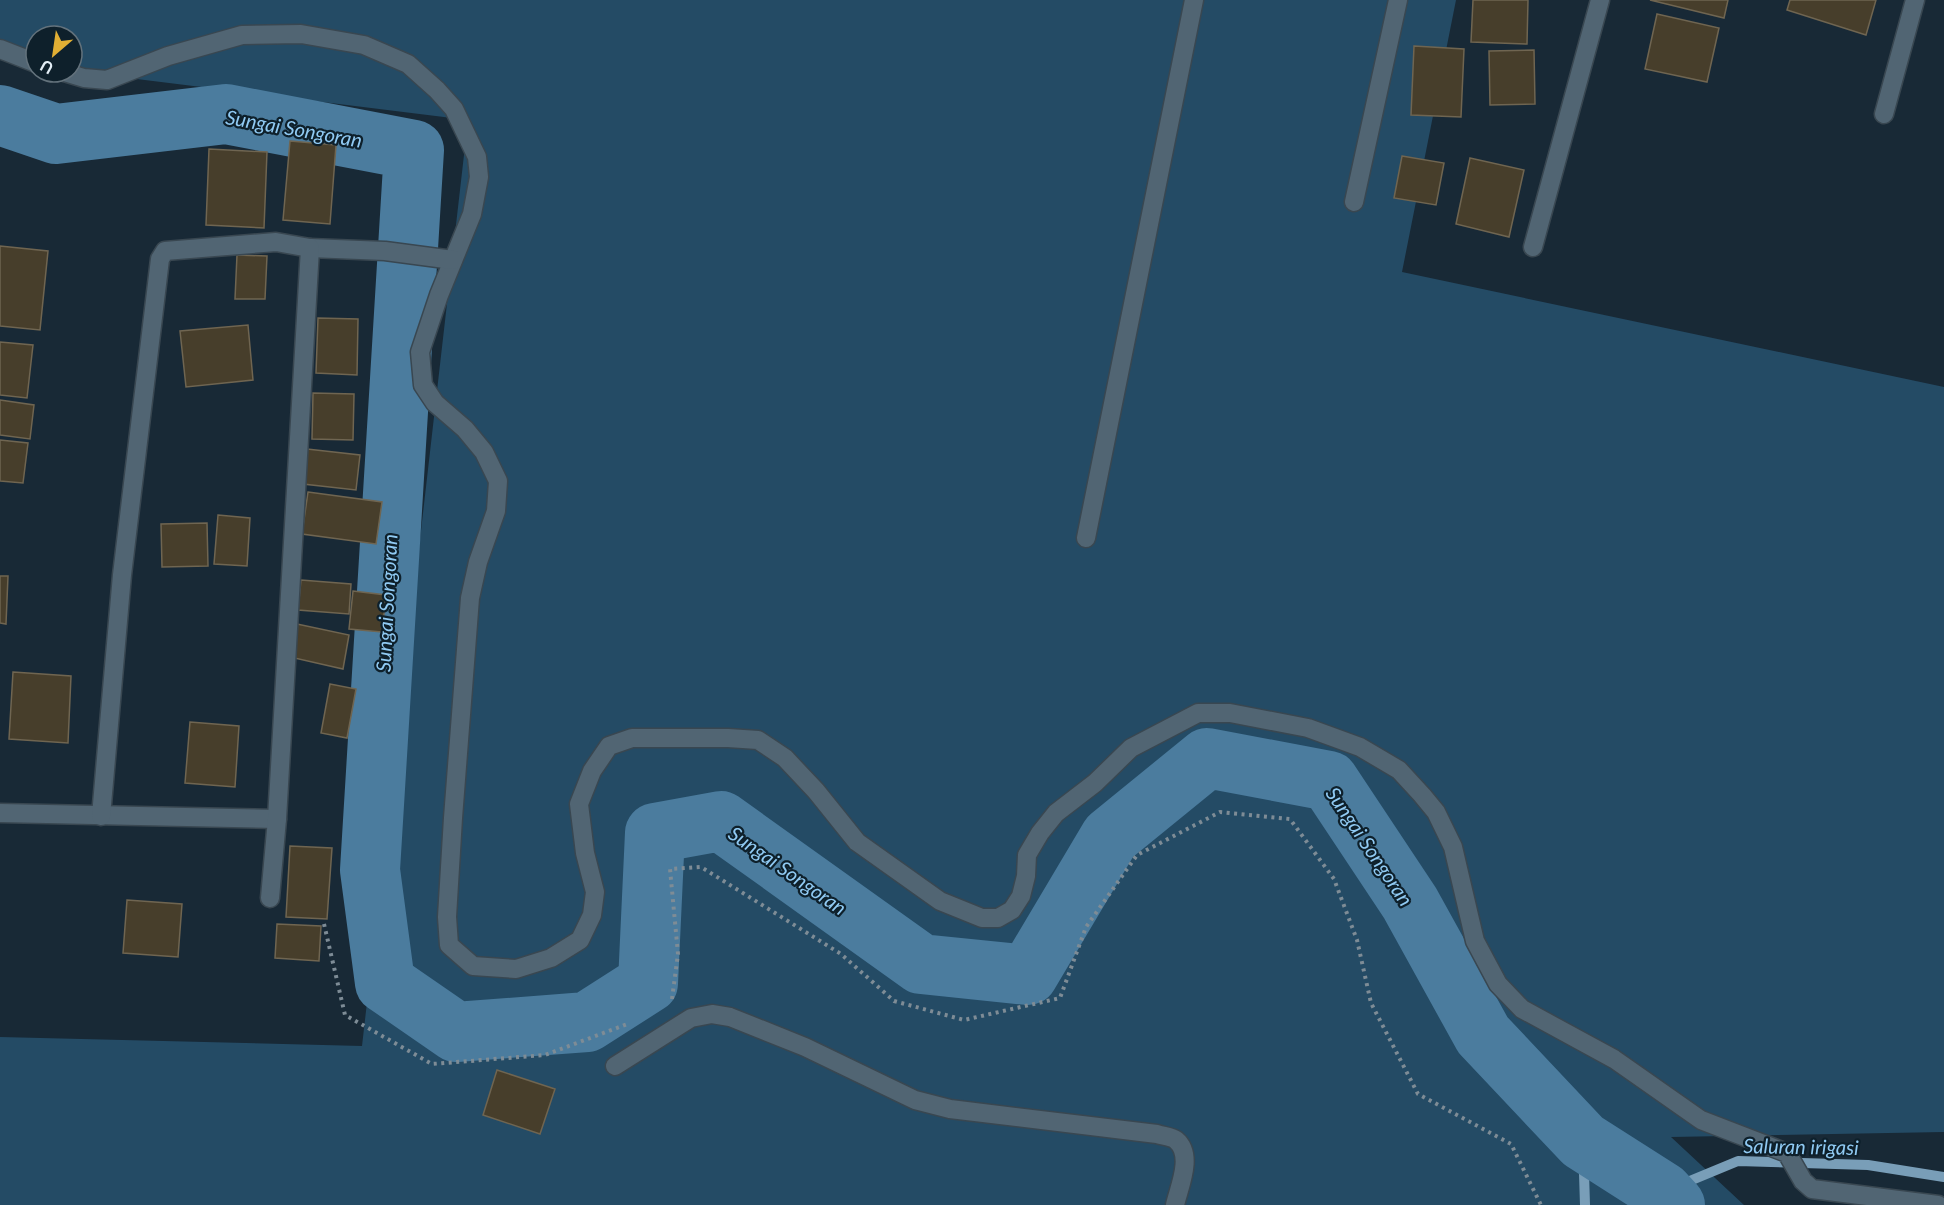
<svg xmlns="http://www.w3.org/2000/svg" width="1944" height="1205" font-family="Lato,sans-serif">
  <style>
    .green { fill: #244b65 }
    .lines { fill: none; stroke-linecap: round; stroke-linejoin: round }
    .stream { stroke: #799eb8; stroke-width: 10 }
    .river { stroke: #4b7c9e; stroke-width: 60 }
    .building { fill: #473e2b; stroke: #6f6551; stroke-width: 1.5 }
    .minor-casing { stroke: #394751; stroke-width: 21 }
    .path { stroke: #7e8c96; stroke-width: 4; stroke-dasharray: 3 4.5; stroke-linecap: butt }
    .minor { stroke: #516573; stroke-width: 18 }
    .labels { text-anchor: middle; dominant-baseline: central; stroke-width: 4.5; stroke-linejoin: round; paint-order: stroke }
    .water-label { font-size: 20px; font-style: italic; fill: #90caf3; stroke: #0e202b }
  </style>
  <rect width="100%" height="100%" fill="#182936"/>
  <!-- green -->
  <path class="green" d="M 0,0 L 1456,0 L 1402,272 L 1944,387 L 1944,1132 L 1671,1137 L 1744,1205 L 0,1205 L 0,1037 L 362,1046 L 468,120 L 72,71 L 72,36 L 36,36 L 36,59 L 0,45 Z"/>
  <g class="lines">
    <!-- stream -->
    <g class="stream">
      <path d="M 1583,1141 L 1585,1205"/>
      <path d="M 1663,1192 L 1738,1161 L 1868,1165 L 1944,1177"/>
    </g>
    <!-- river -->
    <path class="river" d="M 0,115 L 56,134 L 226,114 L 414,150 L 370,870 L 385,983 L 456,1032 L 587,1022 L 648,983 L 655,833 L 721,821 L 921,964 L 1028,975 L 1110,837 L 1207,758 L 1329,781 L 1410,903 L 1483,1035 L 1583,1141 L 1663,1192 L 1675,1205"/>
  </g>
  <!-- building -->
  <g class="building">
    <path d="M 1473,0 L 1528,0 L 1527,44 L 1471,42 Z"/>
    <path d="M 1650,0 L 1728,0 L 1724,18 Z"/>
    <path d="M 1790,0 L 1876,0 L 1866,35 L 1787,10 Z"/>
    <path d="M 1657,14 L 1719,28 L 1707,82 L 1645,69 Z"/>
    <path d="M 1414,46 L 1464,49 L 1461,117 L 1411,115 Z"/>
    <path d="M 1534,50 L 1535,104 L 1490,105 L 1489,51 Z"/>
    <path d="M 290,141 L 336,145 L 330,224 L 283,220 Z"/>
    <path d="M 209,149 L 267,152 L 264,228 L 206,225 Z"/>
    <path d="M 1402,156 L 1444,163 L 1436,205 L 1394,198 Z"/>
    <path d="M 1470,158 L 1524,170 L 1509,237 L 1456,224 Z"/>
    <path d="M 0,246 L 48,251 L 40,330 L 0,326 Z"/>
    <path d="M 237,255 L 267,256 L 265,299 L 235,299 Z"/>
    <path d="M 318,318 L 358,319 L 357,375 L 316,373 Z"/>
    <path d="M 248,325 L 253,380 L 186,387 L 180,331 Z"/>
    <path d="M 0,342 L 33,345 L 27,398 L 0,395 Z"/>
    <path d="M 313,393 L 354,394 L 353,440 L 312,439 Z"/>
    <path d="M 0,400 L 34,405 L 30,439 L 0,435 Z"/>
    <path d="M 0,440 L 28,443 L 23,483 L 0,481 Z"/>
    <path d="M 307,449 L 360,455 L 356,490 L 303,484 Z"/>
    <path d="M 308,492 L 382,502 L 376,544 L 302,534 Z"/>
    <path d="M 218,515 L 250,518 L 247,566 L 214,564 Z"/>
    <path d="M 207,523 L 208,566 L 162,567 L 161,524 Z"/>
    <path d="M 0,576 L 8,576 L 6,624 L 0,623 Z"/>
    <path d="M 301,580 L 351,584 L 349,614 L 298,610 Z"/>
    <path d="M 353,591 L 386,595 L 382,632 L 349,629 Z"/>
    <path d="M 297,624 L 349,635 L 343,669 L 290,657 Z"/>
    <path d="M 13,672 L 71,676 L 68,743 L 9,739 Z"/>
    <path d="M 330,684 L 356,689 L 347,738 L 321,733 Z"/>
    <path d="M 190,722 L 239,726 L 235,787 L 185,783 Z"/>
    <path d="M 290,846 L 332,848 L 327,919 L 286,917 Z"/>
    <path d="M 127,900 L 182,904 L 178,957 L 123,953 Z"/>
    <path d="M 277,924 L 321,926 L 319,961 L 275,958 Z"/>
    <path d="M 497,1070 L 555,1089 L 540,1134 L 483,1115 Z"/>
  </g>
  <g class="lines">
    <!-- minor casing -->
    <g class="minor-casing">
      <g id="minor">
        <path d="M 0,49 L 36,63"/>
        <path d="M 64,72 L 84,78 L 107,80 L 168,56 L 242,35 L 301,34 L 364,45 L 408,64 L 437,90 L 454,109 L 477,157 L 479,177 L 472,214 L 439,295 L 420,352 L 423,385 L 435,403 L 465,429 L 484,452 L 498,481 L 496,511 L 478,562 L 470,598 L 453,818 L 447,917 L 449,945 L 473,966 L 516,969 L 551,958 L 580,940 L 592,915 L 595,892 L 585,853 L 579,804 L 592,771 L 609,746 L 632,738 L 728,738 L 758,740 L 785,758 L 816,791 L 857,842 L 940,901 L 982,918 L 998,918 L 1012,910 L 1021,896 L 1026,876 L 1027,855 L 1040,833 L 1056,813 L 1095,783 L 1131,748 L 1198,713 L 1230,713 L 1308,728 L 1360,747 L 1399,770 L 1422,795 L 1436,812 L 1453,847 L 1475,941 L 1498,984 L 1522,1009 L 1614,1059 L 1701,1120 L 1787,1153 L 1803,1181 L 1812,1189 L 1938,1205"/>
        <path d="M 1884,114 L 1915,0"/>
        <path d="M 1354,202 L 1398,0"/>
        <path d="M 1533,247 L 1600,0"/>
        <path d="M 310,248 L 385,251 L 453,260"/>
        <path d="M 1086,538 L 1194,0"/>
        <path d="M 0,813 L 277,819"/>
        <path d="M 101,816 L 122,575 L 160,259 L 165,251 L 276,242 L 310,248 L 277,819 L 270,898"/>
        <path d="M 615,1066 L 691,1018 L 712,1014 L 730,1017 L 805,1047 L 915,1100 L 950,1109 L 1157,1134 C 1163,1136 1172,1137 1176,1140 C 1194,1155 1179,1187 1175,1205"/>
      </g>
    </g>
    <!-- path -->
    <g class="path">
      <path d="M 324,924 L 345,1015 L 432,1064 L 545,1055 L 630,1023"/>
      <path d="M 672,999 L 678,954 L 670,869 L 701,867 L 841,954 L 894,1001 L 964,1020 L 1060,998 L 1086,927 L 1137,855 L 1220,812 L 1290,819 L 1334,879 L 1357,940 L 1371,1003 L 1418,1094 L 1511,1144 L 1541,1205"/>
    </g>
    <!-- minor -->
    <use href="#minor" class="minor"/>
  </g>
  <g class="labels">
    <!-- water labels -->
    <g class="water-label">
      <text transform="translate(294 128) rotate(10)">Sungai Songoran</text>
      <text transform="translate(386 603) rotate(-87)">Sungai Songoran</text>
      <text transform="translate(1370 846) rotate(56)">Sungai Songoran</text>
      <text transform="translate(788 870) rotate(35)">Sungai Songoran</text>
      <text transform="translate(1801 1146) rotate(1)">Saluran irigasi</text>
    </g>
  </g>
  <!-- north arrow -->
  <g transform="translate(54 54) rotate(209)"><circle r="28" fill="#0e202b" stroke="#63727c" stroke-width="1.5"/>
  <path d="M0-4.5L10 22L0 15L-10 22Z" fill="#e1af34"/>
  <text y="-9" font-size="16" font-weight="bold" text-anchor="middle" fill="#e3eef6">U</text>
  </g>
</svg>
